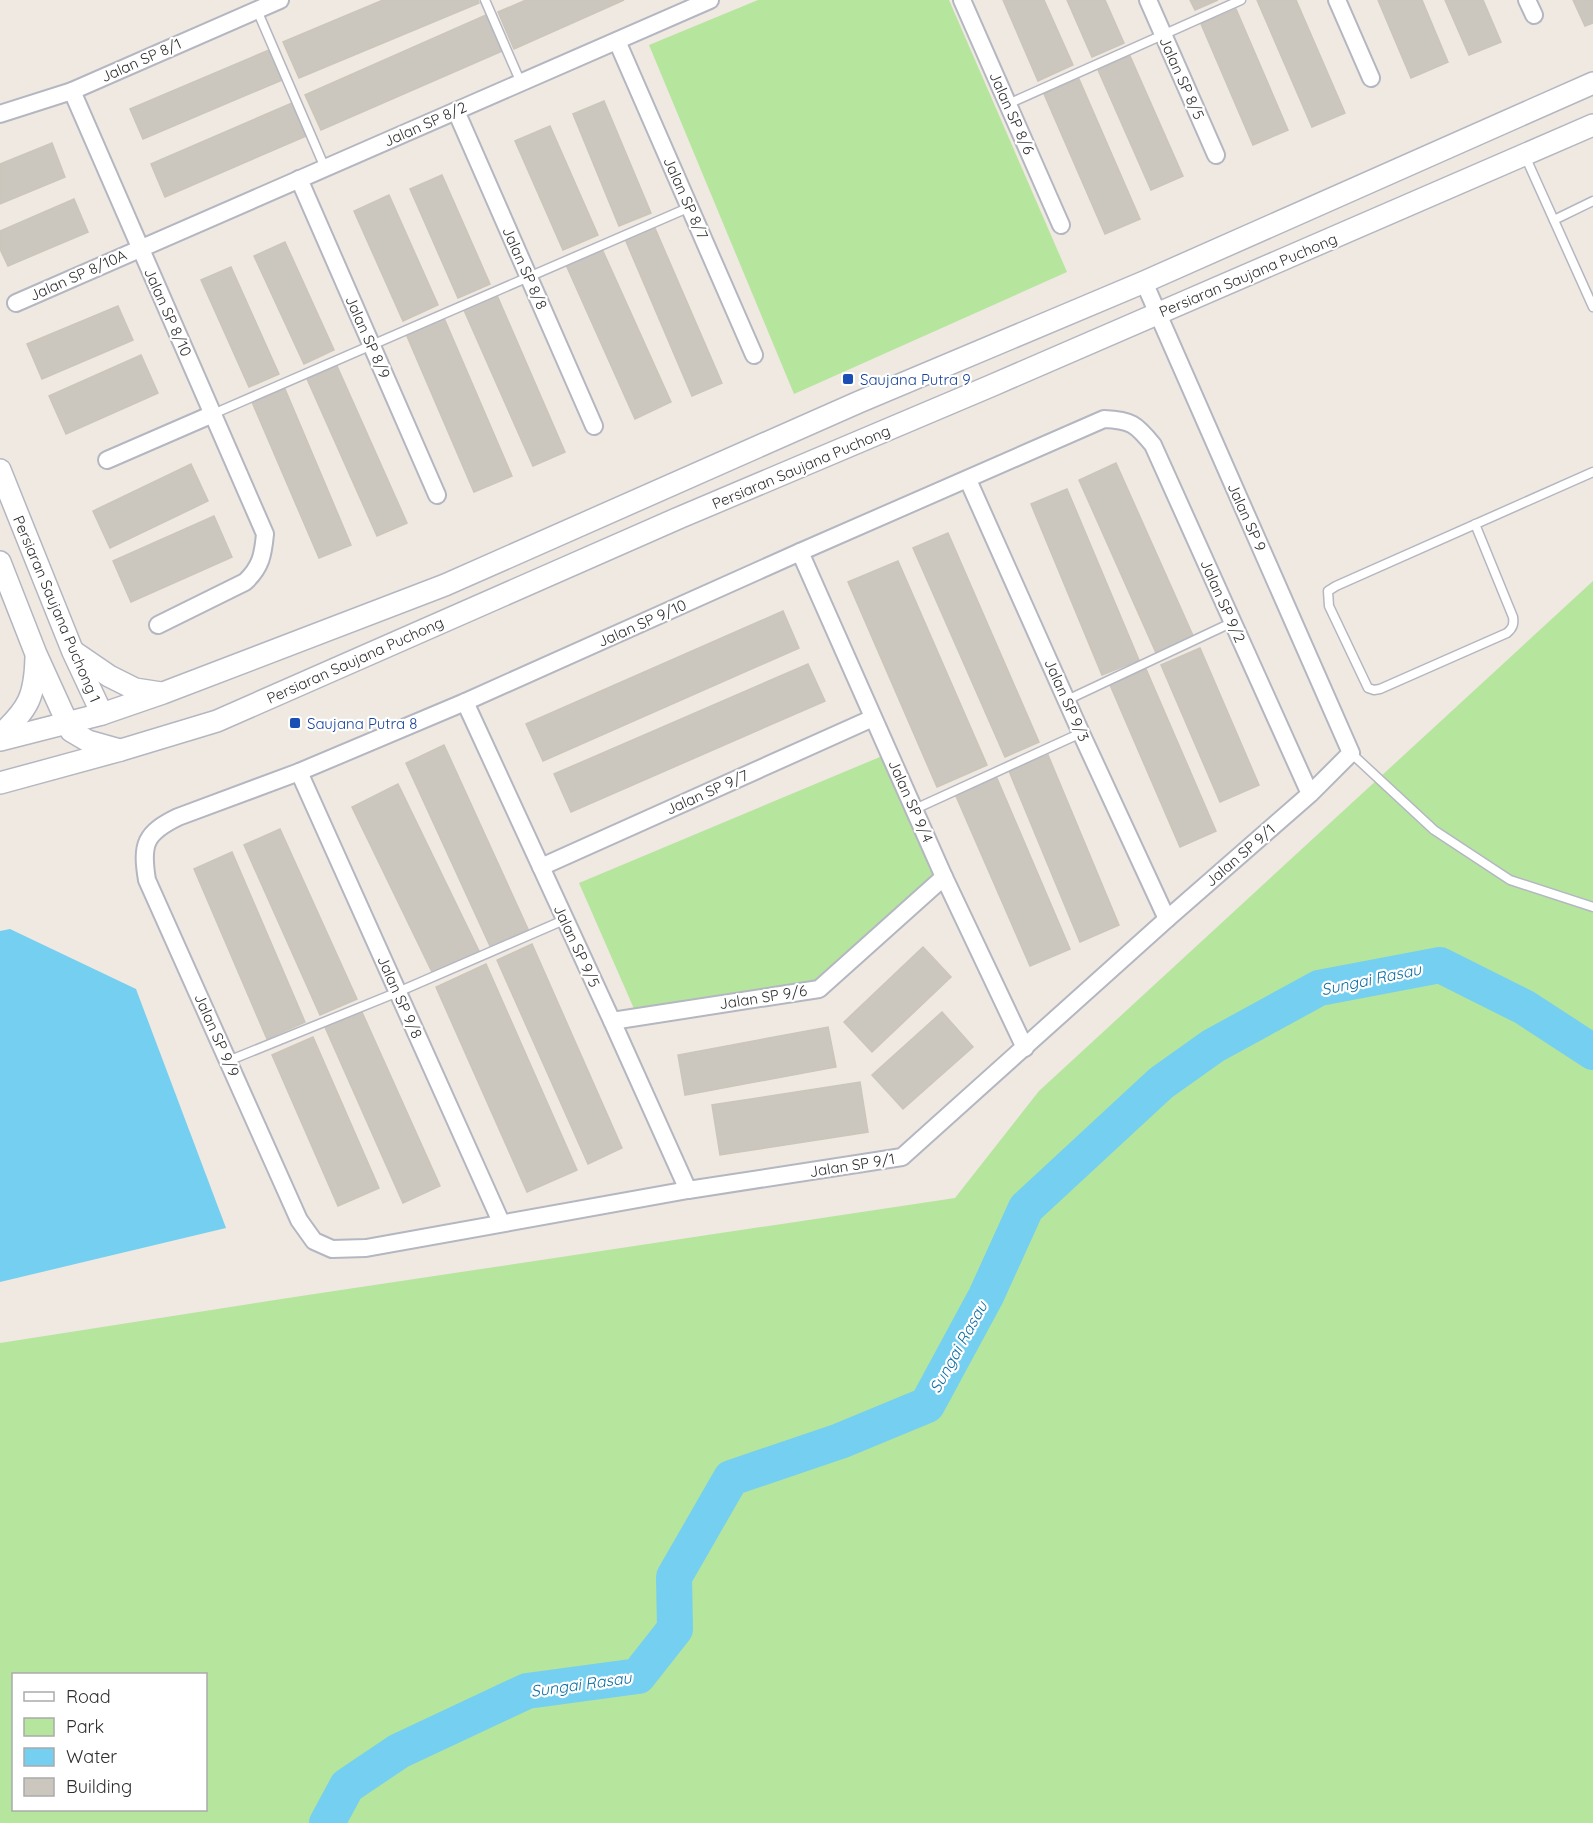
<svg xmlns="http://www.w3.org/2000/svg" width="1593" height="1823" font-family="Quicksand,sans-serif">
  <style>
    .green { fill: #b6e59e; fill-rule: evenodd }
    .water { fill: #75cff0 }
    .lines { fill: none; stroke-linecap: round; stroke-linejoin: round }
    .river { stroke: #75cff0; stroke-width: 36 }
    .building { fill: #cbc7bf; stroke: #cbc5ba; stroke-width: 1.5 }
    .service-casing { stroke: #b4b7c1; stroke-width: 11 }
    .minor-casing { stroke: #b4b7c1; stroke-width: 20 }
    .tertiary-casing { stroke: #b4b7c1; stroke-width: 24 }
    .service { stroke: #fff; stroke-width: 8 }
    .minor { stroke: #fff; stroke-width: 16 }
    .tertiary { stroke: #fff; stroke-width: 21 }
    .transit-dot { fill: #1a4fb4; stroke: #fff; stroke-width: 2 }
    .labels { text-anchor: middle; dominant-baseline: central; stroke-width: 4.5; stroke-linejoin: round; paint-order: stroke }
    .street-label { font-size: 15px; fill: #2e2e2e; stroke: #fff }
    .transit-label { font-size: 15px; fill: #164399; stroke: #fff; text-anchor: start }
    .water-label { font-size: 16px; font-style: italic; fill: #0d6fa3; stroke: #fff }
  </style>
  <rect width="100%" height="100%" fill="#efe9e1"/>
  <!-- green -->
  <g class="green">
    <path d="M 758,0 L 949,0 L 1067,272 L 794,394 L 649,45 Z"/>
    <path d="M 1593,581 L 1593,1823 L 0,1823 L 0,1343 L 301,1296 L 955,1198 L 1039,1091 ZM 14,1674 L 206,1674 L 206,1810 L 14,1810 Z"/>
    <path d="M 887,754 L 939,875 L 823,979 L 635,1011 L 579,883 Z"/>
  </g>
  <!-- water -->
  <path class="water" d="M 10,929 L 136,989 L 226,1228 L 0,1282 L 0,931 Z"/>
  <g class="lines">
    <!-- river -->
    <path class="river" d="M 327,1823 L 347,1786 L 399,1751 L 527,1691 L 638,1676 L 675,1629 L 674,1577 L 731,1478 L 840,1441 L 927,1405 L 986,1296 L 1026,1208 L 1161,1083 L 1213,1046 L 1319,988 L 1440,965 L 1524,1007 L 1593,1052"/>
  </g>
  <!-- building -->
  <g class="building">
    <path d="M 383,0 L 478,0 L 479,3 L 299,78 L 283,42 Z"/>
    <path d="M 526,0 L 624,0 L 514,49 L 498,12 Z"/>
    <path d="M 1003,0 L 1044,0 L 1073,65 L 1038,81 Z"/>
    <path d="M 1067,0 L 1105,0 L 1124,43 L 1092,57 Z"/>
    <path d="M 1190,0 L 1218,0 L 1195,10 Z"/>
    <path d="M 1257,0 L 1296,0 L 1345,113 L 1312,127 Z"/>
    <path d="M 1378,0 L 1422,0 L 1448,62 L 1411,78 Z"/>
    <path d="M 1445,0 L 1483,0 L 1501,42 L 1469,55 Z"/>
    <path d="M 1573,0 L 1593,0 L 1593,23 L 1585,26 Z"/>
    <path d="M 1236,9 L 1288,130 L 1253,145 L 1201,24 Z"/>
    <path d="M 486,15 L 502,51 L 321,130 L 305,95 Z"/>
    <path d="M 269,50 L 282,80 L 143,139 L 130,109 Z"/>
    <path d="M 1130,56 L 1183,176 L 1151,190 L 1098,70 Z"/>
    <path d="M 1079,79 L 1140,219 L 1105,234 L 1044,94 Z"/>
    <path d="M 604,101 L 651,213 L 619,226 L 573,114 Z"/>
    <path d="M 292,103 L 306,136 L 165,197 L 151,164 Z"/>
    <path d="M 550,126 L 598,235 L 563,250 L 515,141 Z"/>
    <path d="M 52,143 L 65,177 L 0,204 L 0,164 Z"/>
    <path d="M 442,175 L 490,284 L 458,298 L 410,189 Z"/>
    <path d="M 389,195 L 438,305 L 403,321 L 354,211 Z"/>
    <path d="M 74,199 L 88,232 L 8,266 L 0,249 L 0,231 Z"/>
    <path d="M 654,226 L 722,383 L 692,396 L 625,239 Z"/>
    <path d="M 285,242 L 334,350 L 304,364 L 254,256 Z"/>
    <path d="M 602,249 L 671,402 L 635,419 L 566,265 Z"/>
    <path d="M 231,267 L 279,374 L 249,387 L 201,280 Z"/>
    <path d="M 496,293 L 565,452 L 533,466 L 463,308 Z"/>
    <path d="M 118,306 L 133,340 L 42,379 L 27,344 Z"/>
    <path d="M 444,318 L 512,476 L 474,492 L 406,334 Z"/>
    <path d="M 141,355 L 158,393 L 66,434 L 49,396 Z"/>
    <path d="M 337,366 L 407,523 L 377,536 L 307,379 Z"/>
    <path d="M 285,389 L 351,545 L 319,558 L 252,402 Z"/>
    <path d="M 1116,463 L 1194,638 L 1157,655 L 1079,480 Z"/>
    <path d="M 191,464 L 208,501 L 110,548 L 93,511 Z"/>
    <path d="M 1067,489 L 1139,660 L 1102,675 L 1031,504 Z"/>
    <path d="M 214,516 L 232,557 L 131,602 L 113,561 Z"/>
    <path d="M 948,533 L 1039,742 L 1005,757 L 913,548 Z"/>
    <path d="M 898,561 L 987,765 L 937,787 L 848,582 Z"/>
    <path d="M 783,611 L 799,648 L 543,761 L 526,724 Z"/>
    <path d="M 1200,648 L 1259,785 L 1220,802 L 1161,665 Z"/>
    <path d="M 808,664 L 825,701 L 571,812 L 554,774 Z"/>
    <path d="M 1146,669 L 1216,831 L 1180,847 L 1110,685 Z"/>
    <path d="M 444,745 L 528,929 L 490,946 L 406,763 Z"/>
    <path d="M 1048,755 L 1119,925 L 1080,942 L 1009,771 Z"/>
    <path d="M 996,776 L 1070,949 L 1030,966 L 955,794 Z"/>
    <path d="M 398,784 L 479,951 L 433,974 L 352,807 Z"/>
    <path d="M 280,829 L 357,999 L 320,1015 L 244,845 Z"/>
    <path d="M 232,852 L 305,1022 L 267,1039 L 194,869 Z"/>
    <path d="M 532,944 L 622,1148 L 588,1164 L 497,960 Z"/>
    <path d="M 923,947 L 951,977 L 872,1052 L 844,1022 Z"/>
    <path d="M 486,964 L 577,1170 L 527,1192 L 436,987 Z"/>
    <path d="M 361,1010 L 440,1186 L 403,1203 L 325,1027 Z"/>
    <path d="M 942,1012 L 973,1047 L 903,1109 L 872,1075 Z"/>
    <path d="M 828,1027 L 836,1067 L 685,1095 L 678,1055 Z"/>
    <path d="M 313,1037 L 379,1188 L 338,1206 L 272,1055 Z"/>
    <path d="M 860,1082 L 868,1132 L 720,1155 L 712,1105 Z"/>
  </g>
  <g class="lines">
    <!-- service casing -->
    <g class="service-casing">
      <g id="service">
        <path d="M 485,0 L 521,83"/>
        <path d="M 257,10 L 325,168"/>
        <path d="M 1008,104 L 1241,0"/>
        <path d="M 1525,156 L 1593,307"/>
        <path d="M 1554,220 L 1593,201"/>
        <path d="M 213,414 L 690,207"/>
        <path d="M 1475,524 L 1513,617 C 1514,624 1513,628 1507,633 L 1380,689 L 1374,690 L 1368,688 L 1329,606 L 1328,591 L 1336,586 L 1593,472"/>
        <path d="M 1067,700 L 1233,622"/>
        <path d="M 1351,753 L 1434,830 L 1510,880 L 1593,907"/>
        <path d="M 915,809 L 1081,733"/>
        <path d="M 228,1061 L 398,992 L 564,920"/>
      </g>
    </g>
    <!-- minor casing -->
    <g class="minor-casing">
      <g id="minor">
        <path d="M 962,0 L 1061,225"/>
        <path d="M 1148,0 L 1216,155"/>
        <path d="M 1337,0 L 1371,78"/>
        <path d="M 1527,0 L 1534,15"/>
        <path d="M 617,41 L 754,355"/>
        <path d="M 72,91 L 265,534 C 263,555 261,567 245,582 L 158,625"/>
        <path d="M 456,111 L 594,426"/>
        <path d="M 0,114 L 72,91 L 280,0"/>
        <path d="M 299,179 L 437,495"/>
        <path d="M 1144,282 L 1351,753 L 1310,794 L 1167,919 L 902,1157 L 688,1190 L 366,1248 L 332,1249 L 314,1241 L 299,1220 L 147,880 C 141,844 145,833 178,817 L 299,772 L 465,702 L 800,552 L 1104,419 C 1131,420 1136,424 1153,445 L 1310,794"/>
        <path d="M 16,303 L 710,0"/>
        <path d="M 107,460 L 213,414"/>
        <path d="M 968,480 L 1081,733 L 1167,919"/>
        <path d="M 800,552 L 944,877 L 1025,1048"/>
        <path d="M 465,702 L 612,1021 L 688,1190"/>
        <path d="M 299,772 L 501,1222"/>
        <path d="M 541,867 L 873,718"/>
        <path d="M 612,1021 L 819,989 L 944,877"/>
      </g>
    </g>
    <!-- tertiary casing -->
    <g class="tertiary-casing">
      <g id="tertiary">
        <path d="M 0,470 L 73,652 L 102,714"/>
        <path d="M 0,562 L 36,654 L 71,731 L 88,741 L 120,750"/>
        <path d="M 74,652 L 109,676 L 135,689 L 161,693"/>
        <path d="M 0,735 C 29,709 35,695 36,658"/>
        <path d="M 0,740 L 102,714 L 163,693 L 445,585 L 859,402 L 1144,282 L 1593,83"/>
        <path d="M 0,783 L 121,750 L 217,721 L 681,517 L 993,385 L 1593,125"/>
      </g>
    </g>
    <!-- service -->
    <use href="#service" class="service"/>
    <!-- minor -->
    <use href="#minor" class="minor"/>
    <!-- tertiary -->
    <use href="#tertiary" class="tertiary"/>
  </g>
  <!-- markers -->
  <g class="transit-dot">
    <rect x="842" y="373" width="12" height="12" rx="3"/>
    <rect x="289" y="717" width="12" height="12" rx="3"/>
  </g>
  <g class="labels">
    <!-- street labels -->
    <g class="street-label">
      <text transform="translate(141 60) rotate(-24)">Jalan SP 8/1</text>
      <text transform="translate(1182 78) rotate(66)">Jalan SP 8/5</text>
      <text transform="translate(1012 113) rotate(66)">Jalan SP 8/6</text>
      <text transform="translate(425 124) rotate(-24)">Jalan SP 8/2</text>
      <text transform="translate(686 198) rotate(66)">Jalan SP 8/7</text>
      <text transform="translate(525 268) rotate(66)">Jalan SP 8/8</text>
      <text transform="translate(78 275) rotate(-24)">Jalan SP 8/10A</text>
      <text transform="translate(1248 275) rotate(-23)">Persiaran Saujana Puchong</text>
      <text transform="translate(168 312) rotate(66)">Jalan SP 8/10</text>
      <text transform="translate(368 337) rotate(66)">Jalan SP 8/9</text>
      <text transform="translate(801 467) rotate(-23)">Persiaran Saujana Puchong</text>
      <text transform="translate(1247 517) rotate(66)">Jalan SP 9</text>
      <text transform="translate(1223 601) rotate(66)">Jalan SP 9/2</text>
      <text transform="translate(57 609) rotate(67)">Persiaran Saujana Puchong 1</text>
      <text transform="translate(642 623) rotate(-24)">Jalan SP 9/10</text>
      <text transform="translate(355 660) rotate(-24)">Persiaran Saujana Puchong</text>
      <text transform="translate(1067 700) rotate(66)">Jalan SP 9/3</text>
      <text transform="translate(707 792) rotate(-24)">Jalan SP 9/7</text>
      <text transform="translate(911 801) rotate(66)">Jalan SP 9/4</text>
      <text transform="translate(1240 855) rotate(-41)">Jalan SP 9/1</text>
      <text transform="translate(577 946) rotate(65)">Jalan SP 9/5</text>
      <text transform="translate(400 997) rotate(66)">Jalan SP 9/8</text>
      <text transform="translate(763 997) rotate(-9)">Jalan SP 9/6</text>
      <text transform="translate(217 1035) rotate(66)">Jalan SP 9/9</text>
      <text transform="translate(852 1165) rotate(-9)">Jalan SP 9/1</text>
    </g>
    <!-- transit labels -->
    <g class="transit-label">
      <text x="860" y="379">Saujana Putra 9</text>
      <text x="307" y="723">Saujana Putra 8</text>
    </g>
    <!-- water labels -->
    <g class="water-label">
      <text transform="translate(1371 979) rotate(-12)">Sungai Rasau</text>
      <text transform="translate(958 1347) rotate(-61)">Sungai Rasau</text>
      <text transform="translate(581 1684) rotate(-8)">Sungai Rasau</text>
    </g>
  </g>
  <!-- legend -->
  <rect x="12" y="1673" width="195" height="138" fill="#ffffff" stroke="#ababab" stroke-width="1.5"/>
  <rect x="24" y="1692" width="30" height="9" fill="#ffffff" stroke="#ababab" stroke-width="1.5"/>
  <text x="66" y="1703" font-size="18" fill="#2e2e2e">Road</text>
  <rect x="24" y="1718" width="30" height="18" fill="#b6e59e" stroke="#ababab" stroke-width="1.5"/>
  <text x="66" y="1733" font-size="18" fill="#2e2e2e">Park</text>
  <rect x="24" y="1748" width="30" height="18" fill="#75cff0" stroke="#ababab" stroke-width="1.5"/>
  <text x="66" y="1763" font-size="18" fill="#2e2e2e">Water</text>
  <rect x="24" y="1778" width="30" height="18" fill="#cbc7bf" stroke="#ababab" stroke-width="1.5"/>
  <text x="66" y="1793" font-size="18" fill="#2e2e2e">Building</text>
</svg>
